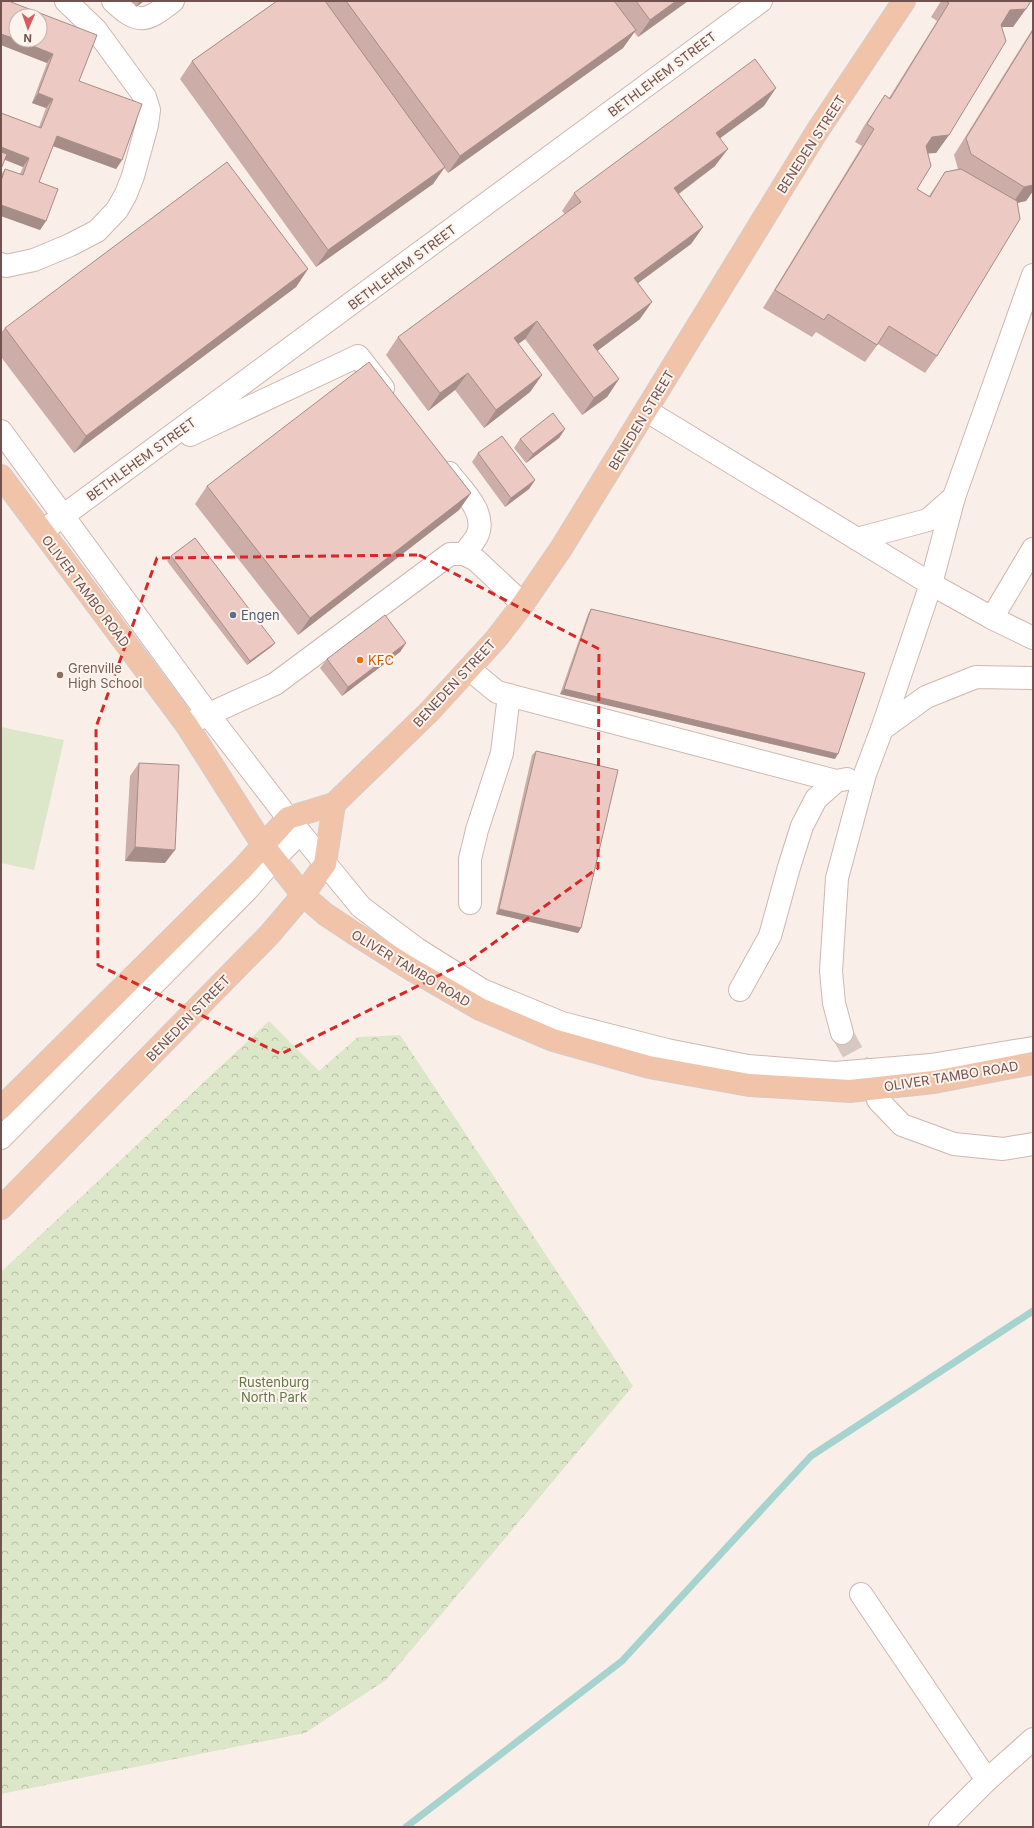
<svg xmlns="http://www.w3.org/2000/svg" width="1034" height="1828" font-family="Inter,sans-serif">
  <style>
    .forest { fill: url(#forest-crowns) }
    .pitch { fill: #dce6c8 }
    .lines { fill: none; stroke-linecap: round; stroke-linejoin: round }
    .stream { stroke: #a6d3ce; stroke-width: 7 }
    .minor-tunnel { stroke: #d8c8c2; stroke-width: 22; stroke-dasharray: 22 11; stroke-linecap: butt }
    .minor-casing { stroke: #cdb7b2; stroke-width: 24 }
    .major-casing { stroke: #d5cbca; stroke-width: 24 }
    .minor { stroke: #fff; stroke-width: 22 }
    .major { stroke: #f1c3a8; stroke-width: 22 }
    .wall { fill: #ccada8 }
    .shaded-wall { fill: #a68d88 }
    .building { fill: #edc9c3; stroke: #a68d88 }
    .marked { fill: none; stroke: #d62828; stroke-width: 3; stroke-dasharray: 8 5; stroke-linejoin: round }
    .service-dot { fill: #5c6f8a; stroke: #fdf4ee; stroke-width: 1.5 }
    .food-dot { fill: #e8710a; stroke: #fdf4ee; stroke-width: 1.5 }
    .education-dot { fill: #8d6e63; stroke: #fdf4ee; stroke-width: 1.5 }
    .labels { text-anchor: middle; dominant-baseline: central; stroke-width: 4; stroke-linejoin: round; paint-order: stroke }
    .street-label { font-size: 13px; fill: #72524f; stroke: #fdf4ee }
    .service-label { font-size: 13px; fill: #4e5e75; stroke: #fdf4ee; text-anchor: start }
    .food-label { font-size: 13px; fill: #c56008; stroke: #fdf4ee; text-anchor: start }
    .education-label { font-size: 13px; fill: #785e54; stroke: #fdf4ee; text-anchor: start }
    .park-label { font-size: 13px; fill: #627648; stroke: #fdf4ee }
  </style>
  <defs>
    <pattern id="forest-crowns" width="20" height="18" patternUnits="userSpaceOnUse"><rect width="20" height="18" fill="#dce6c8"/><path d="M2 6a3 3 0 1 1 6 0M12 15a3 3 0 1 1 6 0" fill="none" stroke="#b7bda5"/></pattern>
  </defs>
  <rect width="100%" height="100%" fill="#faefe8"/>
  <!-- forest -->
  <path class="forest" d="M 269,1021 L 319,1071 L 358,1037 L 400,1035 L 633,1386 L 386,1680 L 305,1733 L 1,1794 L 1,1272 Z"/>
  <!-- pitch -->
  <path class="pitch" d="M 1,727 L 64,740 L 34,870 L 1,863 Z"/>
  <g class="lines">
    <!-- stream -->
    <path class="stream" d="M 406,1827 L 622,1661 L 811,1456 L 1033,1311"/>
    <!-- minor-tunnel -->
    <path class="minor-tunnel" d="M 842,1033 L 871,1086"/>
    <!-- minor casing -->
    <g class="minor-casing">
      <g id="minor">
        <path d="M 113,1 C 139,26 146,22 173,1"/>
        <path d="M 1,264 L 6,266 L 34,260 L 70,245 L 97,231 L 117,210 L 126,194 L 133,176 L 147,125 L 149,110 L 145,97 L 96,30 L 66,1"/>
        <path d="M 647,411 L 931,584 L 992,618 L 1033,638"/>
        <path d="M 1,431 L 208,714 L 288,818 L 361,907 L 417,949 L 482,990 L 562,1023 L 667,1050 L 748,1066 L 835,1073 L 931,1065 L 1033,1048"/>
        <path d="M 190,435 L 358,356 L 383,388"/>
        <path d="M 449,473 C 462,490 488,513 477,536 C 474,542 468,548 464,554"/>
        <path d="M 52,524 L 761,1"/>
        <path d="M 857,539 L 928,520 L 954,497"/>
        <path d="M 992,618 L 1033,549"/>
        <path d="M 469,669 L 497,692 L 836,781"/>
        <path d="M 194,721 L 275,684 L 450,554 L 464,554 L 476,560 L 523,604"/>
        <path d="M 882,729 L 926,697 L 976,677 L 1033,678"/>
        <path d="M 470,903 L 470,859 L 477,830 L 502,753 L 509,695"/>
        <path d="M 740,990 L 770,936 L 789,867 L 802,826 L 816,799 L 836,781 L 847,779"/>
        <path d="M 842,1033 L 834,1003 L 831,971 L 837,878 L 865,774 L 882,729 L 931,584 L 954,497 L 1033,275"/>
        <path d="M 878,1100 L 902,1125 L 954,1144 L 1003,1149 L 1033,1144"/>
        <path d="M 1,1138 L 248,889 L 274,859 L 300,833"/>
        <path d="M 861,1594 L 987,1780"/>
        <path d="M 940,1827 L 987,1780 L 1033,1739"/>
      </g>
    </g>
    <!-- major casing -->
    <g class="major-casing">
      <g id="major">
        <path d="M 1,476 L 186,724 L 263,845 L 303,895 L 325,914 L 352,932 L 406,966 L 480,1009 L 553,1040 L 649,1067 L 749,1085 L 850,1091 L 934,1082 L 1033,1063"/>
        <path d="M 1,1108 L 243,868 L 288,818 L 334,804 L 429,712 L 496,639 L 523,604 L 562,547 L 816,133 L 904,1"/>
        <path d="M 1,1208 L 269,935 L 303,895 L 325,864 L 334,804"/>
      </g>
    </g>
    <!-- minor -->
    <use href="#minor" class="minor"/>
    <!-- major -->
    <use href="#major" class="major"/>
  </g>
  <!-- wall -->
  <g class="wall">
    <path d="M 1,1 L 11,2 L 79,81 L 122,160 L 116,169 L 53,146 L 39,182 L 46,221 L 40,230 L 1,216 L 1,175 L 5,169 L 20,174 L 23,167 L 5,160 L 1,113 L 39,127 L 46,108 L 32,103 L 47,63 L 1,45 Z"/>
    <path d="M 132,1 L 144,1 L 136,7 Z"/>
    <path d="M 277,1 L 688,1 L 638,37 L 634,32 L 623,48 L 448,173 L 444,168 L 433,184 L 316,267 L 180,79 L 192,61 Z"/>
    <path d="M 941,1 L 1031,1 L 1013,27 L 1001,27 L 949,135 L 936,153 L 928,153 L 917,189 L 929,196 L 945,172 L 958,169 L 954,155 L 1033,28 L 1033,191 L 1026,201 L 1017,203 L 937,356 L 925,373 L 878,344 L 865,362 L 816,332 L 812,337 L 763,308 L 862,146 L 855,142 L 864,126 L 885,95 L 889,98 L 937,21 L 931,17 Z"/>
    <path d="M 764,106 L 720,138 L 715,166 L 679,194 L 703,227 L 691,244 L 638,283 L 640,319 L 597,351 L 619,379 L 607,397 L 582,415 L 525,339 L 518,344 L 542,375 L 530,392 L 484,428 L 455,390 L 428,411 L 386,355 L 398,337 L 565,214 L 562,211 L 574,193 Z"/>
    <path d="M 308,269 L 296,287 L 74,453 L 1,357 L 1,333 L 5,328 Z"/>
    <path d="M 565,429 L 559,438 L 526,463 L 514,448 L 520,439 Z"/>
    <path d="M 478,453 L 535,480 L 529,489 L 505,507 L 472,462 Z"/>
    <path d="M 207,486 L 471,493 L 459,510 L 298,635 L 195,504 Z"/>
    <path d="M 171,556 L 275,643 L 271,647 L 247,665 L 167,561 Z"/>
    <path d="M 591,609 L 835,759 L 560,694 L 588,614 Z"/>
    <path d="M 406,643 L 400,652 L 342,696 L 320,668 L 327,659 Z"/>
    <path d="M 536,751 L 581,928 L 578,933 L 496,914 L 532,755 Z"/>
    <path d="M 139,763 L 165,863 L 125,861 L 130,776 Z"/>
  </g>
  <!-- shaded-wall -->
  <g class="shaded-wall">
    <path d="M 140,1 L 144,1 L 136,7 Z"/>
    <path d="M 676,1 L 688,1 L 638,37 L 650,20 Z"/>
    <path d="M 1026,9 L 1013,27 L 998,27 L 1010,10 Z"/>
    <path d="M 636,30 L 623,48 L 448,173 L 460,156 Z"/>
    <path d="M 1,34 L 16,39 L 16,40 L 18,40 L 53,54 L 47,63 L 1,45 Z"/>
    <path d="M 776,88 L 764,106 L 704,150 L 716,133 Z"/>
    <path d="M 38,93 L 53,99 L 46,108 L 32,103 Z"/>
    <path d="M 949,135 L 936,153 L 920,154 L 932,137 Z"/>
    <path d="M 57,136 L 122,160 L 116,169 L 50,145 Z"/>
    <path d="M 1,147 L 29,158 L 23,167 L 1,158 Z"/>
    <path d="M 728,149 L 715,166 L 662,206 L 674,188 Z"/>
    <path d="M 445,167 L 433,184 L 316,267 L 328,250 Z"/>
    <path d="M 1033,185 L 1033,191 L 1026,201 L 1012,204 L 1024,187 Z"/>
    <path d="M 1,205 L 46,221 L 40,230 L 1,216 Z"/>
    <path d="M 703,227 L 691,244 L 622,295 L 634,278 Z"/>
    <path d="M 308,269 L 296,287 L 74,453 L 86,436 Z"/>
    <path d="M 652,302 L 640,319 L 581,363 L 593,345 Z"/>
    <path d="M 537,321 L 525,339 L 502,356 L 514,338 Z"/>
    <path d="M 468,373 L 455,390 L 428,411 L 440,393 Z"/>
    <path d="M 542,375 L 530,392 L 484,428 L 496,410 Z"/>
    <path d="M 619,379 L 607,397 L 582,415 L 594,398 Z"/>
    <path d="M 565,429 L 559,438 L 526,463 L 533,454 Z"/>
    <path d="M 535,480 L 529,489 L 505,507 L 511,498 Z"/>
    <path d="M 471,493 L 459,510 L 298,635 L 310,618 Z"/>
    <path d="M 275,643 L 271,647 L 247,665 L 250,661 Z"/>
    <path d="M 406,643 L 400,652 L 342,696 L 348,687 Z"/>
    <path d="M 564,689 L 838,754 L 835,759 L 560,694 Z"/>
    <path d="M 135,847 L 175,850 L 165,863 L 125,861 Z"/>
    <path d="M 499,909 L 581,928 L 578,933 L 496,914 Z"/>
  </g>
  <!-- building -->
  <g class="building">
    <path d="M 1,1 L 11,1 L 11,2 L 97,35 L 79,81 L 142,104 L 122,160 L 57,136 L 39,182 L 58,189 L 46,221 L 1,205 L 1,181 L 5,169 L 23,175 L 29,158 L 1,147 L 1,113 L 41,128 L 53,99 L 38,93 L 53,54 L 18,40 L 40,40 L 40,16 L 16,16 L 16,39 L 1,34 Z"/>
    <path d="M 277,1 L 325,1 L 445,167 L 328,250 L 192,61 Z"/>
    <path d="M 346,1 L 614,1 L 636,30 L 460,156 Z"/>
    <path d="M 636,1 L 676,1 L 650,20 Z"/>
    <path d="M 945,1 L 1031,1 L 1026,9 L 1010,10 L 1001,25 L 1006,41 L 949,135 L 932,137 L 926,146 L 931,166 L 917,189 L 930,197 L 945,172 L 961,169 L 1017,201 L 1020,219 L 937,356 L 889,326 L 877,345 L 828,314 L 824,320 L 775,290 L 874,129 L 867,124 L 876,109 L 885,95 L 890,99 L 949,3 Z"/>
    <path d="M 1033,30 L 1033,185 L 1024,187 L 971,154 L 966,138 Z"/>
    <path d="M 755,59 L 776,88 L 716,133 L 728,149 L 674,188 L 703,227 L 634,278 L 652,302 L 593,345 L 619,379 L 594,398 L 537,321 L 514,338 L 542,375 L 496,410 L 468,373 L 440,393 L 398,337 L 581,202 L 574,193 Z"/>
    <path d="M 1,152 L 7,154 L 1,169 Z"/>
    <path d="M 227,162 L 308,269 L 86,436 L 5,328 Z"/>
    <path d="M 369,362 L 471,493 L 310,618 L 207,486 Z"/>
    <path d="M 553,413 L 565,429 L 533,454 L 520,439 Z"/>
    <path d="M 502,436 L 535,480 L 511,498 L 478,453 Z"/>
    <path d="M 195,538 L 275,643 L 250,661 L 171,556 Z"/>
    <path d="M 591,609 L 865,673 L 838,754 L 564,689 Z"/>
    <path d="M 385,615 L 406,643 L 348,687 L 327,659 Z"/>
    <path d="M 536,751 L 618,770 L 581,928 L 499,909 Z"/>
    <path d="M 139,763 L 179,765 L 175,850 L 135,847 Z"/>
  </g>
  <!-- marked area -->
  <path class="marked" d="M 419,555 L 599,649 L 598,868 L 470,960 L 281,1054 L 98,965 L 96,727 L 157,558 Z"/>
  <!-- markers -->
  <circle class="service-dot" cx="233" cy="615" r="4"/>
  <circle class="food-dot" cx="360" cy="660" r="4"/>
  <circle class="education-dot" cx="60" cy="675" r="4"/>
  <g class="labels">
    <!-- street labels -->
    <g class="street-label">
      <text transform="translate(662 74) rotate(-37)">BETHLEHEM STREET</text>
      <text transform="translate(811 144) rotate(-57)">BENEDEN STREET</text>
      <text transform="translate(402 267) rotate(-37)">BETHLEHEM STREET</text>
      <text transform="translate(641 420) rotate(-59)">BENEDEN STREET</text>
      <text transform="translate(141 459) rotate(-36)">BETHLEHEM STREET</text>
      <text transform="translate(86 591) rotate(53)">OLIVER TAMBO ROAD</text>
      <text transform="translate(454 683) rotate(-47)">BENEDEN STREET</text>
      <text transform="translate(411 968) rotate(31)">OLIVER TAMBO ROAD</text>
      <text transform="translate(188 1018) rotate(-46)">BENEDEN STREET</text>
      <text transform="translate(951 1076) rotate(-9)">OLIVER TAMBO ROAD</text>
    </g>
    <!-- service labels -->
    <g class="service-label">
      <text x="241" y="615">Engen</text>
    </g>
    <!-- food labels -->
    <g class="food-label">
      <text x="368" y="660">KFC</text>
    </g>
    <!-- education labels -->
    <g class="education-label">
      <text x="68" y="668">Grenville<tspan x="68" dy="15">High School</tspan></text>
    </g>
    <!-- park labels -->
    <g class="park-label">
      <text x="274" y="1382">Rustenburg<tspan x="274" dy="15">North Park</tspan></text>
    </g>
  </g>
  <!-- border -->
  <rect width="1034" height="1828" fill="none" stroke="#72524f" stroke-width="4"/>
  <!-- north arrow -->
  <g transform="translate(28 28) rotate(182)"><circle r="19" fill="#fdf4ee" stroke="#c5b3ae"/>
  <path d="M0-3L7 15L0 10L-7 15Z" fill="#d75b60"/>
  <text y="-6" font-size="11" font-weight="bold" text-anchor="middle" fill="#72524f">N</text>
  </g>
</svg>
